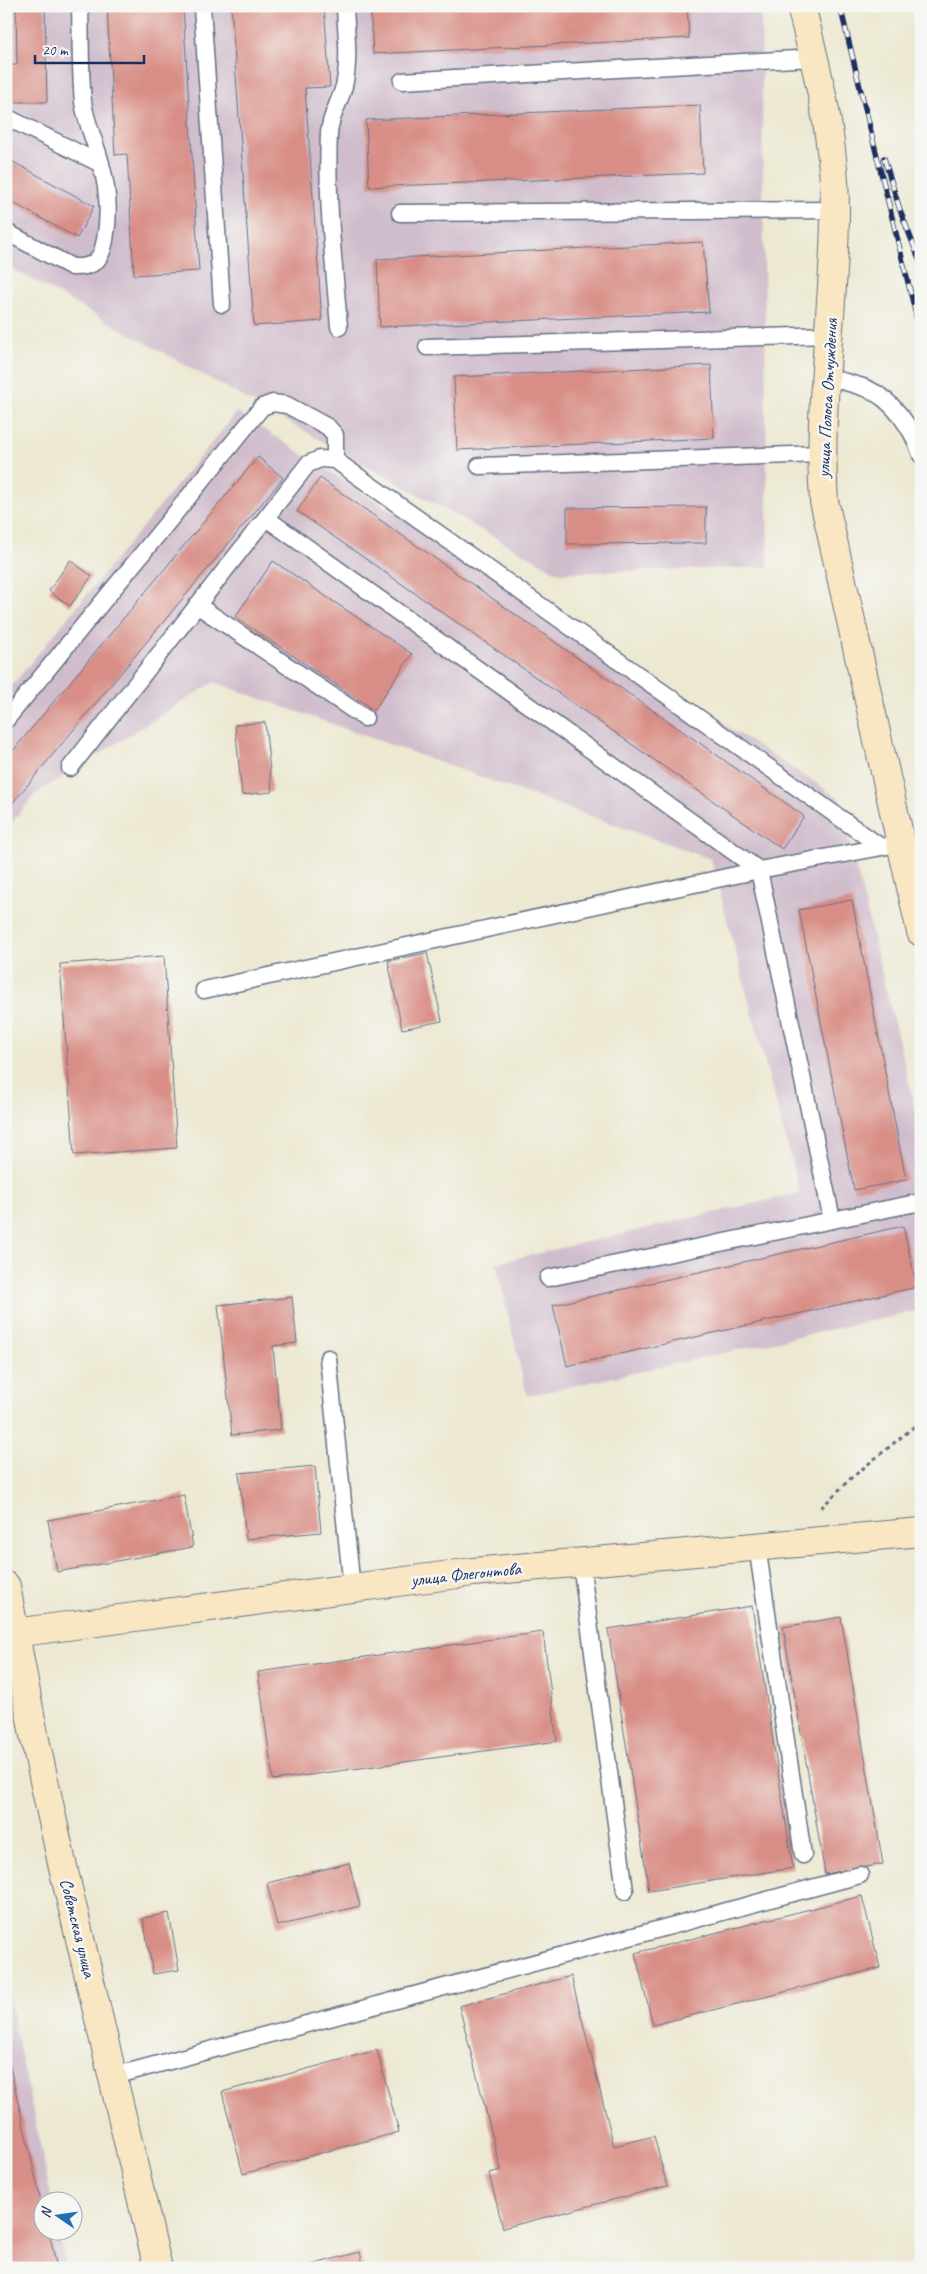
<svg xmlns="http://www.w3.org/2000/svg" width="927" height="2274" font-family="Caveat,sans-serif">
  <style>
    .industrial { fill: #d0bdcc }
    .building { fill: #d88e86 }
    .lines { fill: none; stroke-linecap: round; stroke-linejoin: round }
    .lane-casing { stroke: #647086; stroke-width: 19 }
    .secondary-casing { stroke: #647086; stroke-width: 30 }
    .path { stroke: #647086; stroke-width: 3; stroke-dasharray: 4 4; stroke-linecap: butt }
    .lane { stroke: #fff; stroke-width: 16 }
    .secondary { stroke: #f9e7c3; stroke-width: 28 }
    .rail-casing { stroke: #1b2f5e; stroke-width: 5.5 }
    .rail { stroke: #f6f6f2; stroke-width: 4; stroke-dasharray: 11; stroke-linecap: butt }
    .labels { text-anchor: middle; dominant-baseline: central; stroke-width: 5; stroke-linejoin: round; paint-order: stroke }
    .street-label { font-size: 18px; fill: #1b2f5e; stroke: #f6f6f2 }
  </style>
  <rect width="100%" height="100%" fill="#f6f6f2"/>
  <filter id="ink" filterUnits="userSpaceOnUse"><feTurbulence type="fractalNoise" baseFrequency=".02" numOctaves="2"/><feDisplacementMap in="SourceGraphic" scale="10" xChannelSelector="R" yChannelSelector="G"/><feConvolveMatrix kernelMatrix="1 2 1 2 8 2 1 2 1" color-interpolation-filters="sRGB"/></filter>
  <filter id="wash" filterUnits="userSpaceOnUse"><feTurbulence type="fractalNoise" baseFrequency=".0096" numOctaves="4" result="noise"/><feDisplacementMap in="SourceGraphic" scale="20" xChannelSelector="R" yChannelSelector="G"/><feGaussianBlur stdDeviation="1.12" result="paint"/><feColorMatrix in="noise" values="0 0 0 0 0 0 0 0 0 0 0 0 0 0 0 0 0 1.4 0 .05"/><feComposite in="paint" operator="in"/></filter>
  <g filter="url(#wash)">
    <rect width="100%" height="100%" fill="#ece8d1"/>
    <!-- industrial -->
    <g class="industrial">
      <path d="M 6,6 L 759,6 L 761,14 L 768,567 L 559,573 L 6,265 Z"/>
      <path d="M 237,412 L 839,798 L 921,1132 L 921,1310 L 527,1396 L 496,1263 L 800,1193 L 711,859 L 214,682 L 34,795 L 6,830 L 6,693 Z"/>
      <path d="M 6,1985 L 52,2201 L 42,2202 L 42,2232 L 59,2232 L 66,2268 L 6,2268 Z"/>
    </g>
    <g id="blocks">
      <!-- building -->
      <g class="building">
        <path d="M 16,6 L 45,6 L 47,102 L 6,102 L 6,65 L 17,65 Z"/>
        <path d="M 107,6 L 183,6 L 199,271 L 134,275 L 127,154 L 115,155 Z"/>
        <path d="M 231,6 L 324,6 L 330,87 L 305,88 L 322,321 L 254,326 Z"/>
        <path d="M 370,6 L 687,6 L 689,38 L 373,54 Z"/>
        <path d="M 700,105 L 703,173 L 369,187 L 366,120 Z"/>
        <path d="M 6,158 L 94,206 L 77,238 L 6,199 Z"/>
        <path d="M 703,242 L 709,312 L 380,327 L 377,259 Z"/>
        <path d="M 711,365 L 714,438 L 457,450 L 454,377 Z"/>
        <path d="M 258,457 L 283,478 L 6,811 L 6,759 Z"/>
        <path d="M 320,478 L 804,816 L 782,849 L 297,511 Z"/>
        <path d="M 706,507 L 706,543 L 567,544 L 567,508 Z"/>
        <path d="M 70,560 L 92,576 L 70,606 L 49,591 Z"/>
        <path d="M 273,561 L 412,654 L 374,710 L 235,617 Z"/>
        <path d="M 265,722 L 272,792 L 242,795 L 235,725 Z"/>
        <path d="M 852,900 L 906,1180 L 854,1190 L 799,910 Z"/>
        <path d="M 427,953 L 442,1021 L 402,1029 L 388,961 Z"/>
        <path d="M 164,956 L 177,1148 L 74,1155 L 60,964 Z"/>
        <path d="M 903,1226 L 917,1287 L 567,1366 L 553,1305 Z"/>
        <path d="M 292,1297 L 297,1343 L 273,1346 L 281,1430 L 232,1435 L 218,1305 Z"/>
        <path d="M 315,1466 L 321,1532 L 246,1539 L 239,1473 Z"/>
        <path d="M 184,1495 L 193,1547 L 57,1572 L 48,1520 Z"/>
        <path d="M 752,1606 L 793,1868 L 649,1891 L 608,1629 Z"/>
        <path d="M 841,1617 L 883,1864 L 825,1874 L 783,1627 Z"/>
        <path d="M 543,1632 L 557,1741 L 273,1780 L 258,1672 Z"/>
        <path d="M 349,1863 L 360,1906 L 277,1926 L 267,1883 Z"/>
        <path d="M 862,1896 L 880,1968 L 653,2025 L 635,1953 Z"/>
        <path d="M 169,1913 L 179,1970 L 153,1974 L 143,1918 Z"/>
        <path d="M 571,1976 L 614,2146 L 654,2136 L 667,2186 L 503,2228 L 489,2173 L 501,2170 L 459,2006 Z"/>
        <path d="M 6,2050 L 42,2205 L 42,2232 L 49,2232 L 57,2268 L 6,2268 Z"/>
        <path d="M 377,2050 L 399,2132 L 243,2174 L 222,2092 Z"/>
        <path d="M 360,2252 L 364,2268 L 303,2268 L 303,2267 Z"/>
      </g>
    </g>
  </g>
  <g filter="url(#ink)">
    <use href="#blocks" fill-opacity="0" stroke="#647086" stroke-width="1"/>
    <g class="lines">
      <!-- lane casing -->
      <g class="lane-casing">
        <g id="lane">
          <path d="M 202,6 L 222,304"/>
          <path d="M 402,81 L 813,58"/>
          <path d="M 6,117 L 101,164"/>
          <path d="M 400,213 L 835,210"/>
          <path d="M 6,232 L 72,267 C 94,268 101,261 105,240 C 110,214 108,189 101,164 C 96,143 86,123 83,102 C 80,71 81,38 80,6"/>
          <path d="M 339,327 C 334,263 326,197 329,133 C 330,116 340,102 344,86 C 350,60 346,33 345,6"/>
          <path d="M 427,347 L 829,335"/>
          <path d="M 827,376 C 840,381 855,384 868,389 C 893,400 913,429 921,455"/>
          <path d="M 479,466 L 821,454"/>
          <path d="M 266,518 L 759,870 L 832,1220"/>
          <path d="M 197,605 L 365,718"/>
          <path d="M 6,720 L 262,407 L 273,403 L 287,405 L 328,427 L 335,435 L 335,460"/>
          <path d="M 70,768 L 308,464 L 320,459 L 335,460 L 881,847"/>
          <path d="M 204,990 L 759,870 L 887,846"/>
          <path d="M 548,1278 L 921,1202"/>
          <path d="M 328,1358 L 352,1588"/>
          <path d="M 757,1546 L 803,1855"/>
          <path d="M 581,1563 L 625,1891"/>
          <path d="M 114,2076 L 860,1875"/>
        </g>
      </g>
      <!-- secondary casing -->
      <g class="secondary-casing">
        <g id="secondary">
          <path d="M 801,6 C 818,72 835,142 835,211 C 835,308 817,404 824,501 L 921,932"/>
          <path d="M 6,1586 L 34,1735 L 62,1863 L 158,2268"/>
          <path d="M 14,1633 L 473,1572 L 921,1532"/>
        </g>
      </g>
      <!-- path -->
      <path class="path" d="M 821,1508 L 850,1479 L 921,1421"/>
      <!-- lane -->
      <use href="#lane" class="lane"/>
      <!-- secondary -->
      <use href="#secondary" class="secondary"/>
      <!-- rail casing -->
      <g class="rail-casing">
        <g id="rail">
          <path d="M 840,6 L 921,335"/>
          <path d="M 884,158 L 900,210 L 921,264"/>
        </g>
      </g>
      <!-- rail -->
      <use href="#rail" class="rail"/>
    </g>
  </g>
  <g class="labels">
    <!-- street labels -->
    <g class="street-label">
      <text transform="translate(827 398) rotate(-87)">улица Полоса Отчуждения</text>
      <text transform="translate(466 1574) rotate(-6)">улица Флегонтова</text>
      <text transform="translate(78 1928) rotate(76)">Советская улица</text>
    </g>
  </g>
  <!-- margin -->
  <rect width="927" height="2274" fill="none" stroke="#f6f6f2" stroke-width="25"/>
  <!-- north arrow -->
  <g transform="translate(58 2216) rotate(283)"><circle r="24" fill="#f6f6f2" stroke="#9ea6b7"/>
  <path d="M0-4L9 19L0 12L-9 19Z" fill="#1f6fb2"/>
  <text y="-8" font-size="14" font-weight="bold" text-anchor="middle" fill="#1b2f5e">N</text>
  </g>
  <!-- scale -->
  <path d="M35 55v8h109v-8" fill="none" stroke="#1b2f5e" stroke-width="2.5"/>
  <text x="42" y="55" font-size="15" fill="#1b2f5e" stroke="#f6f6f2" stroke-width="4" paint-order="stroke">20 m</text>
</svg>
